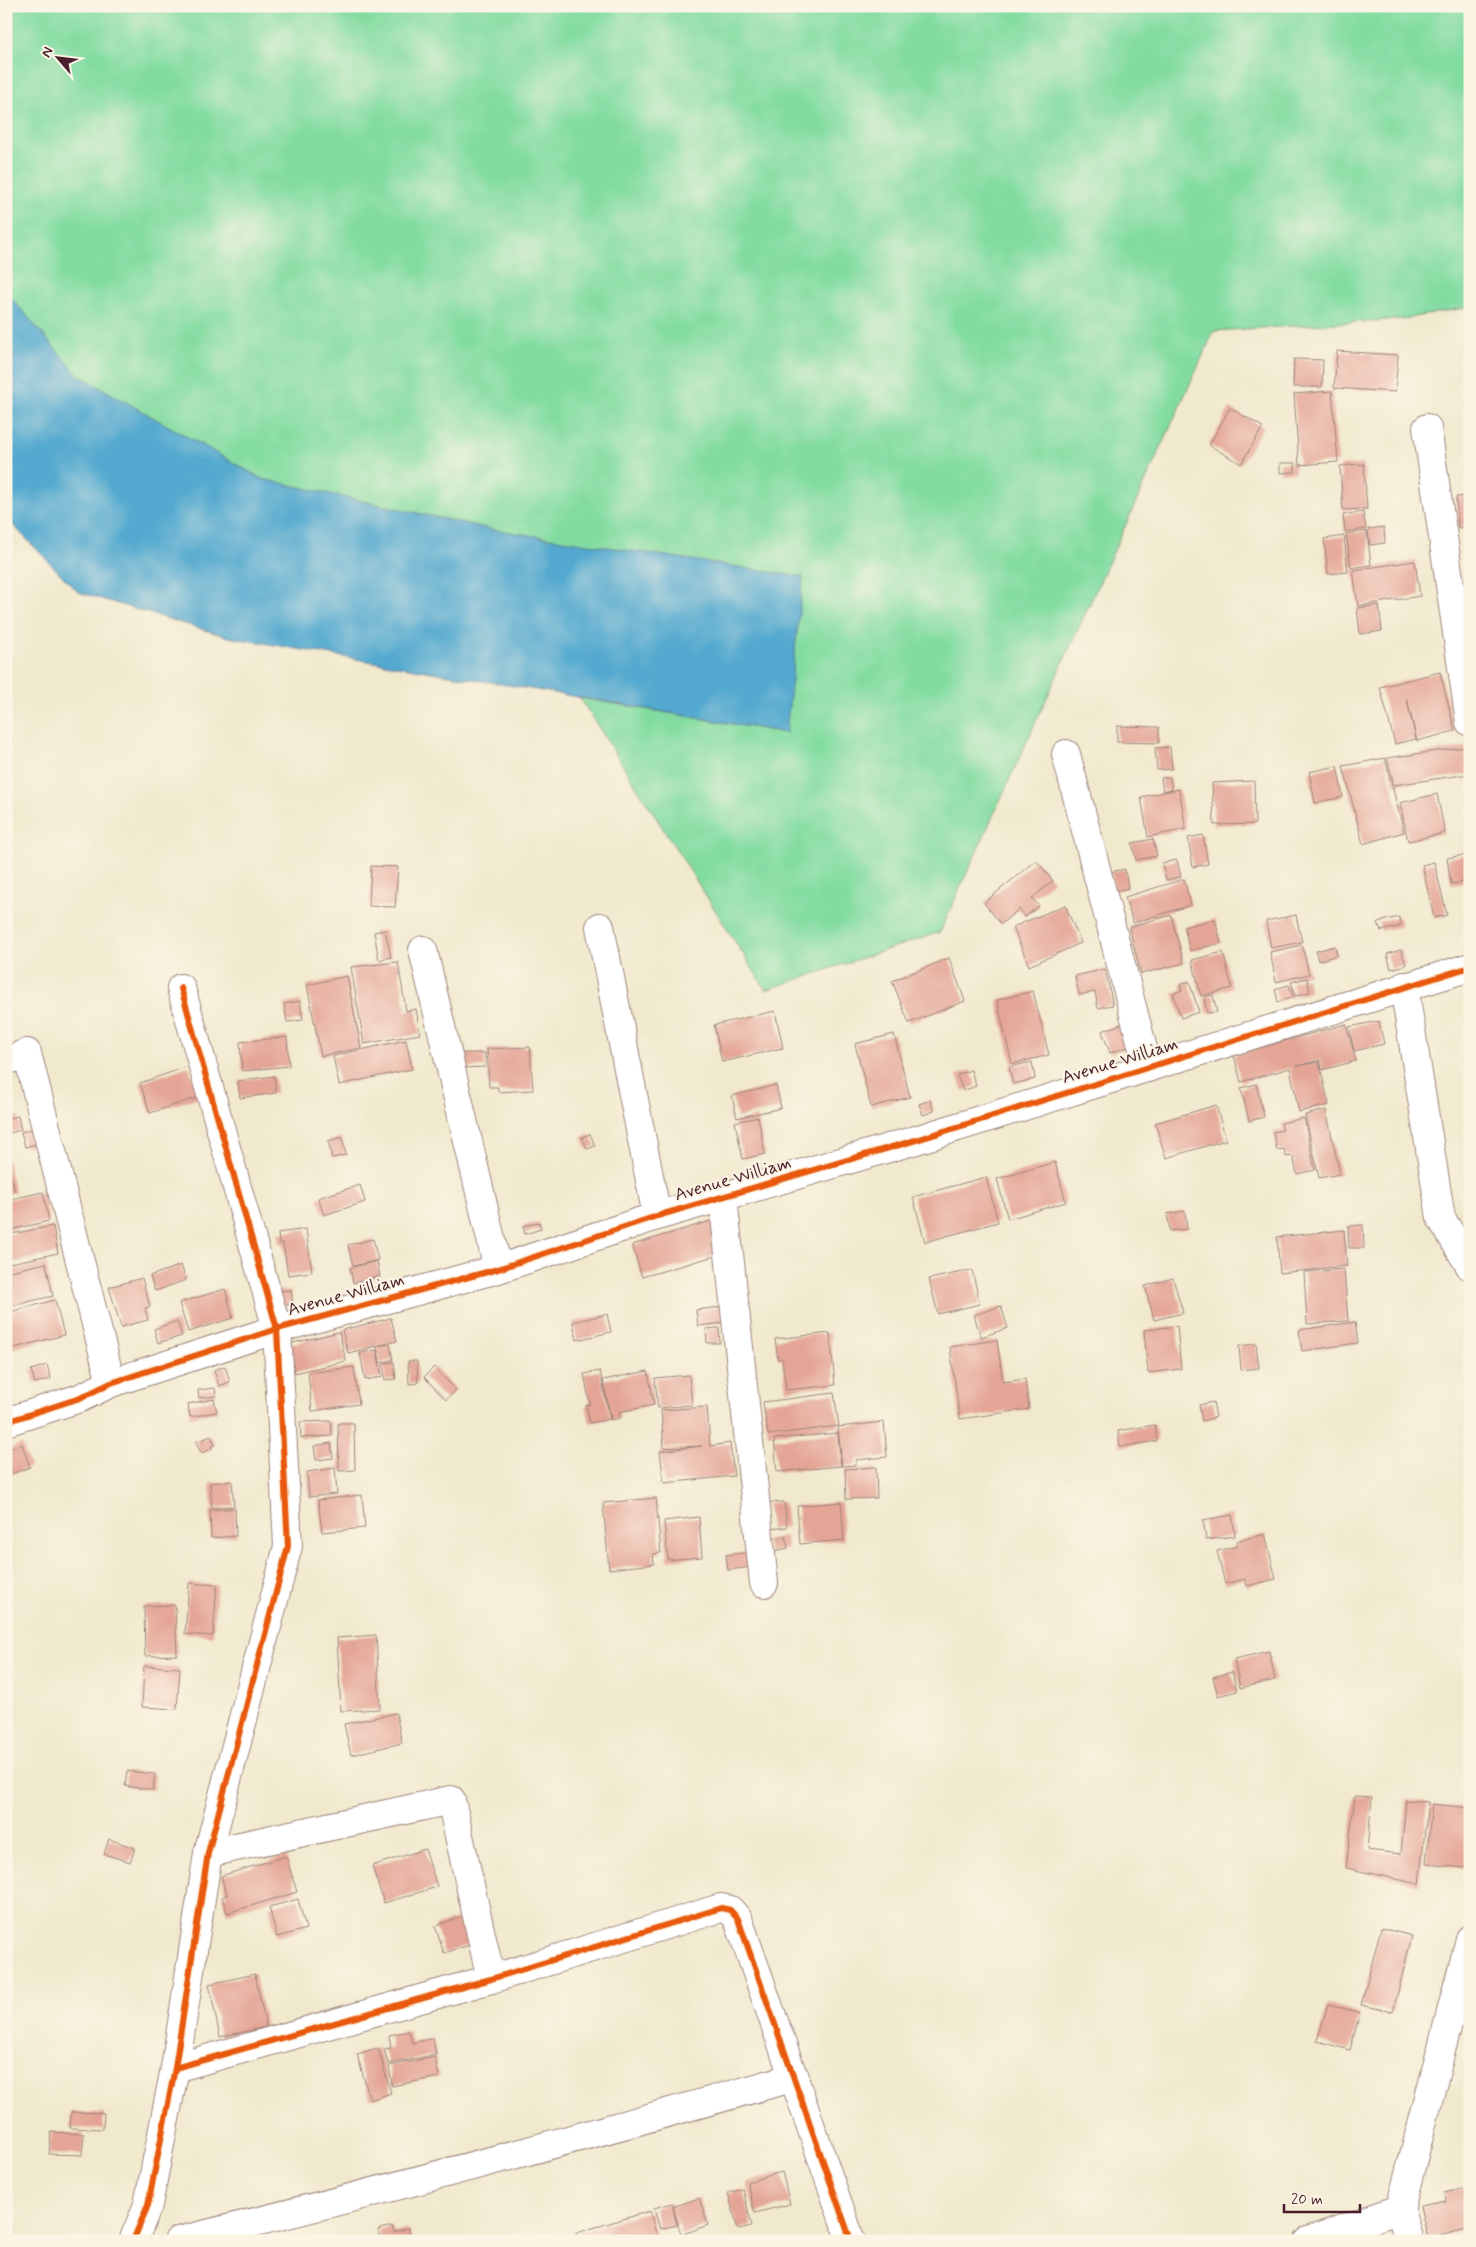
<svg xmlns="http://www.w3.org/2000/svg" width="1476" height="2247" font-family="Mynerve,sans-serif">
  <style>
    .green { fill: #82dca1; stroke: #667e66 }
    .water { fill: #53a9cf; stroke: #4e647d }
    .building { fill: #e4a596 }
    .lines { fill: none; stroke-linecap: round; stroke-linejoin: round }
    .minor-casing { stroke: #9e847c; stroke-width: 30 }
    .minor { stroke: #fff; stroke-width: 28 }
    .cycleway-casing { stroke: #fcf5e5; stroke-width: 9 }
    .cycleway { stroke: #e8590c; stroke-width: 6 }
    .labels { text-anchor: middle; dominant-baseline: central; stroke-width: 4; stroke-linejoin: round; paint-order: stroke }
    .street-label { font-size: 18px; fill: #4a1f2b; stroke: #fcf5e5 }
  </style>
  <rect width="100%" height="100%" fill="#fcf5e5"/>
  <filter id="ink" filterUnits="userSpaceOnUse"><feTurbulence type="fractalNoise" baseFrequency=".02" numOctaves="2"/><feDisplacementMap in="SourceGraphic" scale="10" xChannelSelector="R" yChannelSelector="G"/><feConvolveMatrix kernelMatrix="1 2 1 2 8 2 1 2 1" color-interpolation-filters="sRGB"/></filter>
  <filter id="wash" filterUnits="userSpaceOnUse"><feTurbulence type="fractalNoise" baseFrequency=".0096" numOctaves="4" result="noise"/><feDisplacementMap in="SourceGraphic" scale="20" xChannelSelector="R" yChannelSelector="G"/><feGaussianBlur stdDeviation="1.12" result="paint"/><feColorMatrix in="noise" values="0 0 0 0 0 0 0 0 0 0 0 0 0 0 0 0 0 1.4 0 .05"/><feComposite in="paint" operator="in"/></filter>
  <g filter="url(#wash)">
    <rect width="100%" height="100%" fill="#f1e9ce"/>
    <!-- green -->
    <path class="green" d="M 6,6 L 1470,6 L 1470,307 L 1403,319 L 1214,331 L 940,932 L 766,990 L 580,698 L 786,733 L 490,529 L 262,479 L 78,375 L 6,292 Z"/>
    <!-- water -->
    <path class="water" d="M 6,292 L 78,375 L 262,479 L 490,529 L 803,577 L 786,733 L 228,637 L 78,592 L 6,518 Z"/>
    <g id="blocks">
      <!-- building -->
      <g class="building">
        <path d="M 1337,351 L 1398,355 L 1395,392 L 1334,388 Z"/>
        <path d="M 1294,359 L 1323,360 L 1322,387 L 1293,387 Z"/>
        <path d="M 1332,391 L 1338,462 L 1299,465 L 1294,394 Z"/>
        <path d="M 1230,408 L 1263,427 L 1241,464 L 1209,445 Z"/>
        <path d="M 1280,463 L 1295,463 L 1295,472 L 1280,473 Z"/>
        <path d="M 1364,464 L 1367,509 L 1343,510 L 1340,466 Z"/>
        <path d="M 1470,496 L 1470,527 L 1458,528 L 1456,497 Z"/>
        <path d="M 1363,512 L 1366,529 L 1345,532 L 1343,515 Z"/>
        <path d="M 1384,527 L 1385,543 L 1370,545 L 1368,529 Z"/>
        <path d="M 1367,531 L 1371,565 L 1351,568 L 1346,534 Z"/>
        <path d="M 1344,536 L 1348,572 L 1328,574 L 1324,539 Z"/>
        <path d="M 1415,561 L 1420,596 L 1358,606 L 1353,570 Z"/>
        <path d="M 1379,605 L 1382,631 L 1360,634 L 1357,608 Z"/>
        <path d="M 1440,672 L 1455,731 L 1417,741 L 1407,700 L 1416,739 L 1395,744 L 1380,687 Z"/>
        <path d="M 1117,726 L 1159,727 L 1159,743 L 1117,742 Z"/>
        <path d="M 1170,747 L 1172,769 L 1157,770 L 1155,748 Z"/>
        <path d="M 1466,747 L 1469,774 L 1394,785 L 1387,758 Z"/>
        <path d="M 1385,758 L 1404,832 L 1363,844 L 1343,766 Z"/>
        <path d="M 1337,766 L 1343,797 L 1315,803 L 1309,772 Z"/>
        <path d="M 1170,777 L 1172,789 L 1163,791 L 1161,778 Z"/>
        <path d="M 1254,781 L 1255,824 L 1214,825 L 1212,783 Z"/>
        <path d="M 1179,789 L 1186,829 L 1148,837 L 1141,797 Z"/>
        <path d="M 1437,794 L 1445,833 L 1408,841 L 1400,803 Z"/>
        <path d="M 1203,835 L 1208,864 L 1193,867 L 1188,838 Z"/>
        <path d="M 1153,839 L 1157,856 L 1136,860 L 1132,843 Z"/>
        <path d="M 1470,854 L 1470,881 L 1451,884 L 1447,858 Z"/>
        <path d="M 1036,860 L 1053,881 L 1032,898 L 1039,906 L 1025,917 L 1019,909 L 1001,924 L 984,903 Z"/>
        <path d="M 1177,860 L 1181,877 L 1166,880 L 1162,863 Z"/>
        <path d="M 1434,862 L 1447,915 L 1434,918 L 1422,865 Z"/>
        <path d="M 371,866 L 398,867 L 395,907 L 369,906 Z"/>
        <path d="M 1125,869 L 1128,888 L 1115,891 L 1111,872 Z"/>
        <path d="M 1184,879 L 1191,905 L 1133,923 L 1125,897 Z"/>
        <path d="M 1065,905 L 1081,943 L 1029,966 L 1013,927 Z"/>
        <path d="M 1171,915 L 1184,963 L 1141,974 L 1129,927 Z"/>
        <path d="M 1296,915 L 1302,942 L 1271,948 L 1266,921 Z"/>
        <path d="M 1399,917 L 1401,926 L 1381,931 L 1378,922 Z"/>
        <path d="M 1215,919 L 1221,943 L 1190,951 L 1184,927 Z"/>
        <path d="M 385,930 L 391,957 L 379,960 L 374,932 Z"/>
        <path d="M 1302,945 L 1309,974 L 1276,982 L 1270,952 Z"/>
        <path d="M 1335,946 L 1337,955 L 1318,961 L 1316,951 Z"/>
        <path d="M 1401,950 L 1406,965 L 1391,969 L 1387,954 Z"/>
        <path d="M 1223,952 L 1232,988 L 1201,996 L 1192,960 Z"/>
        <path d="M 949,958 L 965,1001 L 909,1023 L 892,981 Z"/>
        <path d="M 398,962 L 406,1011 L 416,1009 L 420,1034 L 364,1044 L 351,967 Z"/>
        <path d="M 1105,969 L 1113,1005 L 1098,1008 L 1095,992 L 1079,995 L 1075,976 Z"/>
        <path d="M 347,976 L 361,1048 L 321,1056 L 307,985 Z"/>
        <path d="M 1307,978 L 1310,992 L 1295,996 L 1291,982 Z"/>
        <path d="M 1189,981 L 1199,1012 L 1181,1018 L 1173,993 L 1182,990 L 1180,985 Z"/>
        <path d="M 1289,985 L 1293,997 L 1278,1002 L 1275,989 Z"/>
        <path d="M 1033,991 L 1049,1055 L 1012,1064 L 997,1000 Z"/>
        <path d="M 1213,995 L 1217,1012 L 1207,1013 L 1204,997 Z"/>
        <path d="M 300,1001 L 303,1020 L 287,1022 L 284,1004 Z"/>
        <path d="M 775,1011 L 783,1048 L 722,1062 L 714,1025 Z"/>
        <path d="M 1379,1021 L 1384,1044 L 1354,1051 L 1349,1027 Z"/>
        <path d="M 1124,1023 L 1131,1046 L 1110,1053 L 1102,1031 Z"/>
        <path d="M 1346,1024 L 1356,1061 L 1322,1070 L 1320,1060 L 1297,1066 L 1319,1062 L 1329,1105 L 1299,1112 L 1290,1068 L 1241,1082 L 1234,1055 Z"/>
        <path d="M 894,1034 L 910,1097 L 871,1107 L 855,1044 Z"/>
        <path d="M 287,1037 L 289,1066 L 242,1071 L 240,1042 Z"/>
        <path d="M 406,1040 L 412,1069 L 339,1085 L 333,1056 Z"/>
        <path d="M 530,1047 L 533,1090 L 498,1092 L 498,1087 L 489,1087 L 487,1049 Z"/>
        <path d="M 462,1053 L 485,1053 L 485,1067 L 463,1068 Z"/>
        <path d="M 1032,1062 L 1035,1079 L 1013,1084 L 1009,1067 Z"/>
        <path d="M 189,1066 L 199,1097 L 150,1113 L 140,1083 Z"/>
        <path d="M 971,1070 L 976,1086 L 963,1091 L 957,1075 Z"/>
        <path d="M 274,1076 L 276,1093 L 240,1098 L 238,1081 Z"/>
        <path d="M 1256,1084 L 1264,1117 L 1249,1121 L 1241,1088 Z"/>
        <path d="M 776,1085 L 781,1108 L 737,1118 L 732,1096 Z"/>
        <path d="M 930,1100 L 934,1111 L 923,1115 L 919,1104 Z"/>
        <path d="M 1216,1105 L 1226,1140 L 1166,1158 L 1155,1123 Z"/>
        <path d="M 1326,1110 L 1340,1174 L 1319,1178 L 1305,1115 Z"/>
        <path d="M 18,1116 L 21,1130 L 6,1134 L 6,1119 Z"/>
        <path d="M 758,1117 L 765,1154 L 743,1159 L 735,1122 Z"/>
        <path d="M 1304,1118 L 1315,1170 L 1297,1174 L 1293,1156 L 1286,1157 L 1284,1149 L 1277,1150 L 1273,1132 L 1283,1130 L 1281,1123 Z"/>
        <path d="M 43,1126 L 47,1141 L 25,1147 L 21,1132 Z"/>
        <path d="M 590,1134 L 595,1146 L 587,1149 L 582,1137 Z"/>
        <path d="M 342,1137 L 346,1155 L 332,1158 L 328,1141 Z"/>
        <path d="M 6,1156 L 15,1192 L 6,1194 Z"/>
        <path d="M 1055,1162 L 1066,1202 L 1008,1219 L 997,1179 Z"/>
        <path d="M 986,1177 L 998,1222 L 925,1242 L 913,1197 Z"/>
        <path d="M 360,1185 L 365,1202 L 324,1215 L 318,1198 Z"/>
        <path d="M 43,1192 L 49,1221 L 6,1231 L 6,1200 Z"/>
        <path d="M 1185,1211 L 1187,1229 L 1170,1231 L 1167,1214 Z"/>
        <path d="M 714,1220 L 718,1255 L 642,1277 L 632,1245 Z"/>
        <path d="M 539,1222 L 541,1229 L 525,1234 L 523,1226 Z"/>
        <path d="M 1363,1225 L 1364,1248 L 1349,1248 L 1348,1226 Z"/>
        <path d="M 53,1226 L 58,1253 L 6,1264 L 6,1235 Z"/>
        <path d="M 306,1229 L 312,1272 L 288,1275 L 283,1243 L 279,1243 L 278,1233 Z"/>
        <path d="M 1344,1230 L 1347,1266 L 1280,1273 L 1277,1237 Z"/>
        <path d="M 373,1239 L 378,1260 L 353,1266 L 348,1245 Z"/>
        <path d="M 377,1261 L 380,1276 L 353,1283 L 350,1268 Z"/>
        <path d="M 46,1263 L 53,1296 L 6,1307 L 6,1272 Z"/>
        <path d="M 181,1265 L 186,1280 L 155,1291 L 150,1276 Z"/>
        <path d="M 1344,1269 L 1348,1321 L 1307,1324 L 1304,1272 Z"/>
        <path d="M 972,1270 L 980,1304 L 938,1314 L 929,1279 Z"/>
        <path d="M 142,1278 L 150,1307 L 145,1308 L 148,1320 L 121,1327 L 109,1287 Z"/>
        <path d="M 1173,1278 L 1183,1313 L 1154,1320 L 1145,1286 Z"/>
        <path d="M 225,1289 L 233,1318 L 188,1332 L 179,1303 Z"/>
        <path d="M 291,1290 L 293,1304 L 279,1306 L 277,1291 Z"/>
        <path d="M 55,1300 L 64,1335 L 10,1349 L 6,1336 L 6,1313 Z"/>
        <path d="M 1001,1306 L 1008,1328 L 981,1337 L 974,1315 Z"/>
        <path d="M 721,1307 L 724,1323 L 698,1326 L 696,1310 Z"/>
        <path d="M 607,1314 L 611,1332 L 577,1340 L 573,1322 Z"/>
        <path d="M 391,1318 L 397,1341 L 348,1353 L 342,1330 Z"/>
        <path d="M 177,1321 L 182,1336 L 158,1343 L 154,1329 Z"/>
        <path d="M 1355,1322 L 1358,1343 L 1302,1351 L 1299,1330 Z"/>
        <path d="M 1177,1326 L 1181,1369 L 1148,1373 L 1144,1330 Z"/>
        <path d="M 719,1328 L 720,1343 L 707,1343 L 706,1329 Z"/>
        <path d="M 339,1332 L 346,1361 L 295,1373 L 289,1344 Z"/>
        <path d="M 830,1333 L 835,1385 L 786,1390 L 782,1359 L 778,1359 L 775,1339 Z"/>
        <path d="M 997,1340 L 1003,1382 L 1025,1379 L 1029,1409 L 960,1419 L 950,1347 Z"/>
        <path d="M 390,1344 L 393,1360 L 380,1363 L 377,1346 Z"/>
        <path d="M 1256,1344 L 1259,1368 L 1241,1370 L 1239,1346 Z"/>
        <path d="M 377,1350 L 382,1377 L 365,1380 L 360,1353 Z"/>
        <path d="M 408,1361 L 417,1361 L 418,1383 L 409,1384 Z"/>
        <path d="M 394,1362 L 396,1379 L 385,1380 L 383,1364 Z"/>
        <path d="M 47,1365 L 51,1379 L 35,1383 L 31,1370 Z"/>
        <path d="M 225,1366 L 230,1382 L 219,1386 L 214,1370 Z"/>
        <path d="M 354,1367 L 359,1404 L 312,1411 L 308,1373 Z"/>
        <path d="M 434,1367 L 456,1390 L 446,1400 L 424,1377 Z"/>
        <path d="M 600,1371 L 610,1419 L 590,1423 L 586,1405 L 590,1404 L 584,1374 Z"/>
        <path d="M 648,1371 L 654,1405 L 619,1412 L 620,1418 L 611,1420 L 603,1380 Z"/>
        <path d="M 689,1375 L 692,1405 L 658,1408 L 655,1378 Z"/>
        <path d="M 215,1388 L 216,1396 L 199,1398 L 198,1390 Z"/>
        <path d="M 834,1393 L 839,1426 L 768,1435 L 763,1402 Z"/>
        <path d="M 214,1399 L 217,1412 L 190,1417 L 188,1404 Z"/>
        <path d="M 1213,1402 L 1216,1417 L 1202,1421 L 1199,1405 Z"/>
        <path d="M 707,1407 L 710,1446 L 730,1443 L 734,1476 L 664,1483 L 660,1451 L 702,1446 L 664,1448 L 661,1410 Z"/>
        <path d="M 331,1421 L 332,1436 L 301,1438 L 300,1422 Z"/>
        <path d="M 884,1422 L 887,1457 L 856,1460 L 856,1465 L 842,1466 L 838,1427 Z"/>
        <path d="M 338,1423 L 354,1423 L 355,1470 L 339,1471 Z"/>
        <path d="M 1155,1425 L 1157,1441 L 1120,1447 L 1118,1431 Z"/>
        <path d="M 838,1433 L 841,1466 L 777,1472 L 774,1439 Z"/>
        <path d="M 211,1436 L 215,1445 L 211,1446 L 212,1449 L 201,1453 L 196,1442 Z"/>
        <path d="M 331,1443 L 333,1458 L 316,1460 L 314,1446 Z"/>
        <path d="M 22,1444 L 30,1467 L 6,1476 L 6,1450 Z"/>
        <path d="M 876,1467 L 877,1498 L 846,1499 L 845,1469 Z"/>
        <path d="M 335,1468 L 337,1494 L 309,1497 L 307,1472 Z"/>
        <path d="M 232,1481 L 234,1506 L 212,1508 L 210,1483 Z"/>
        <path d="M 362,1495 L 365,1528 L 322,1532 L 318,1500 Z"/>
        <path d="M 656,1498 L 661,1553 L 653,1554 L 654,1564 L 609,1569 L 603,1503 Z"/>
        <path d="M 784,1502 L 787,1527 L 771,1529 L 768,1503 Z"/>
        <path d="M 841,1502 L 844,1540 L 800,1544 L 797,1506 Z"/>
        <path d="M 235,1508 L 236,1536 L 211,1538 L 210,1510 Z"/>
        <path d="M 1232,1515 L 1235,1536 L 1206,1540 L 1203,1520 Z"/>
        <path d="M 699,1517 L 702,1557 L 668,1560 L 664,1521 Z"/>
        <path d="M 1265,1534 L 1276,1579 L 1247,1586 L 1245,1579 L 1225,1584 L 1217,1551 L 1238,1546 L 1237,1541 Z"/>
        <path d="M 785,1536 L 788,1548 L 769,1552 L 766,1540 Z"/>
        <path d="M 750,1552 L 752,1567 L 728,1570 L 726,1555 Z"/>
        <path d="M 189,1583 L 217,1585 L 213,1636 L 185,1634 Z"/>
        <path d="M 175,1605 L 177,1655 L 145,1656 L 144,1606 Z"/>
        <path d="M 376,1635 L 380,1709 L 341,1711 L 337,1638 Z"/>
        <path d="M 1269,1651 L 1275,1680 L 1240,1688 L 1234,1659 Z"/>
        <path d="M 144,1666 L 180,1668 L 177,1709 L 142,1707 Z"/>
        <path d="M 1232,1672 L 1237,1691 L 1218,1696 L 1213,1677 Z"/>
        <path d="M 396,1713 L 402,1743 L 351,1755 L 344,1724 Z"/>
        <path d="M 127,1771 L 155,1774 L 153,1790 L 125,1786 Z"/>
        <path d="M 1355,1796 L 1372,1797 L 1367,1850 L 1401,1854 L 1406,1800 L 1428,1802 L 1419,1884 L 1346,1868 Z"/>
        <path d="M 1432,1804 L 1470,1808 L 1470,1837 L 1468,1837 L 1465,1868 L 1426,1864 Z"/>
        <path d="M 109,1839 L 135,1848 L 130,1862 L 104,1854 Z"/>
        <path d="M 425,1849 L 437,1887 L 384,1903 L 372,1866 Z"/>
        <path d="M 286,1856 L 297,1892 L 227,1913 L 222,1897 L 227,1895 L 221,1876 Z"/>
        <path d="M 298,1899 L 306,1929 L 277,1937 L 269,1907 Z"/>
        <path d="M 464,1916 L 473,1944 L 444,1953 L 435,1926 Z"/>
        <path d="M 1381,1928 L 1412,1936 L 1393,2012 L 1361,2005 Z"/>
        <path d="M 255,1974 L 266,2027 L 220,2037 L 209,1984 Z"/>
        <path d="M 1328,2004 L 1360,2013 L 1350,2050 L 1317,2041 Z"/>
        <path d="M 409,2031 L 412,2043 L 433,2038 L 436,2055 L 388,2064 L 384,2049 L 391,2048 L 389,2035 Z"/>
        <path d="M 378,2048 L 391,2093 L 370,2100 L 357,2054 Z"/>
        <path d="M 435,2057 L 439,2077 L 392,2086 L 389,2066 Z"/>
        <path d="M 71,2112 L 104,2113 L 103,2129 L 70,2128 Z"/>
        <path d="M 51,2132 L 84,2134 L 82,2155 L 49,2154 Z"/>
        <path d="M 782,2172 L 790,2204 L 755,2213 L 747,2182 Z"/>
        <path d="M 1470,2187 L 1470,2228 L 1428,2239 L 1420,2206 L 1445,2201 L 1444,2193 Z"/>
        <path d="M 743,2189 L 752,2226 L 738,2229 L 728,2193 Z"/>
        <path d="M 699,2198 L 708,2225 L 681,2235 L 673,2207 Z"/>
        <path d="M 672,2203 L 677,2225 L 660,2229 L 654,2208 Z"/>
        <path d="M 650,2211 L 658,2241 L 578,2241 L 576,2233 Z"/>
        <path d="M 392,2226 L 394,2232 L 408,2228 L 412,2241 L 381,2241 L 378,2230 Z"/>
      </g>
    </g>
  </g>
  <g filter="url(#ink)">
    <use href="#blocks" fill-opacity="0" stroke="#9e847c" stroke-width="1"/>
    <g class="lines">
      <!-- minor casing -->
      <g class="minor-casing">
        <g id="minor">
          <path d="M 1427,428 L 1470,722"/>
          <path d="M 1066,754 L 1148,1068"/>
          <path d="M 600,927 L 657,1216"/>
          <path d="M 423,950 L 498,1269"/>
          <path d="M 1404,986 L 1441,1218 L 1470,1266"/>
          <path d="M 6,1061 L 27,1053 L 111,1383"/>
          <path d="M 723,1197 L 764,1583"/>
          <path d="M 6,1422 L 80,1398 L 111,1383 L 277,1329 L 498,1269 L 657,1216 L 916,1140 L 1470,967"/>
          <path d="M 208,1853 L 451,1800 L 491,1979"/>
          <path d="M 175,2068 L 491,1979 L 721,1908 L 730,1910 L 738,1919 L 851,2241"/>
          <path d="M 1400,2209 L 1409,2241"/>
          <path d="M 133,2241 L 148,2205 L 175,2068 L 208,1853 L 288,1546 L 277,1329 L 181,988"/>
          <path d="M 178,2241 C 385,2191 590,2135 795,2077"/>
          <path d="M 1308,2241 L 1400,2209 L 1470,1939"/>
        </g>
      </g>
      <!-- minor -->
      <use href="#minor" class="minor"/>
      <!-- cycleway casing -->
      <g class="cycleway-casing">
        <g id="cycleway">
          <path d="M 6,1422 L 80,1398 L 111,1383 L 277,1329 L 498,1269 L 657,1216 L 916,1140 L 1470,967"/>
          <path d="M 175,2068 L 491,1979 L 721,1908 L 730,1910 L 738,1919 L 851,2241"/>
          <path d="M 133,2241 L 148,2205 L 175,2068 L 208,1853 L 288,1546 L 277,1329 L 181,988"/>
        </g>
      </g>
      <!-- cycleway -->
      <use href="#cycleway" class="cycleway"/>
    </g>
  </g>
  <g class="labels">
    <!-- street labels -->
    <g class="street-label">
      <text transform="translate(1120 1061) rotate(-17)">Avenue William</text>
      <text transform="translate(733 1179) rotate(-16)">Avenue William</text>
      <text transform="translate(346 1295) rotate(-15)">Avenue William</text>
    </g>
  </g>
  <!-- margin -->
  <rect width="1476" height="2247" fill="none" stroke="#fcf5e5" stroke-width="25"/>
  <!-- north arrow -->
  <g transform="translate(58 58) rotate(298)" stroke="#fcf5e5" stroke-width="4" paint-order="stroke">
  <path d="M0-4L9 19L0 12L-9 19Z" fill="#4a1f2b"/>
  <text y="-8" font-size="14" font-weight="bold" text-anchor="middle" fill="#4a1f2b">N</text>
  </g>
  <!-- scale -->
  <path d="M1284 2204v8h76v-8" fill="none" stroke="#4a1f2b" stroke-width="2.5"/>
  <text x="1291" y="2204" font-size="15" fill="#4a1f2b" stroke="#fcf5e5" stroke-width="4" paint-order="stroke">20 m</text>
</svg>
